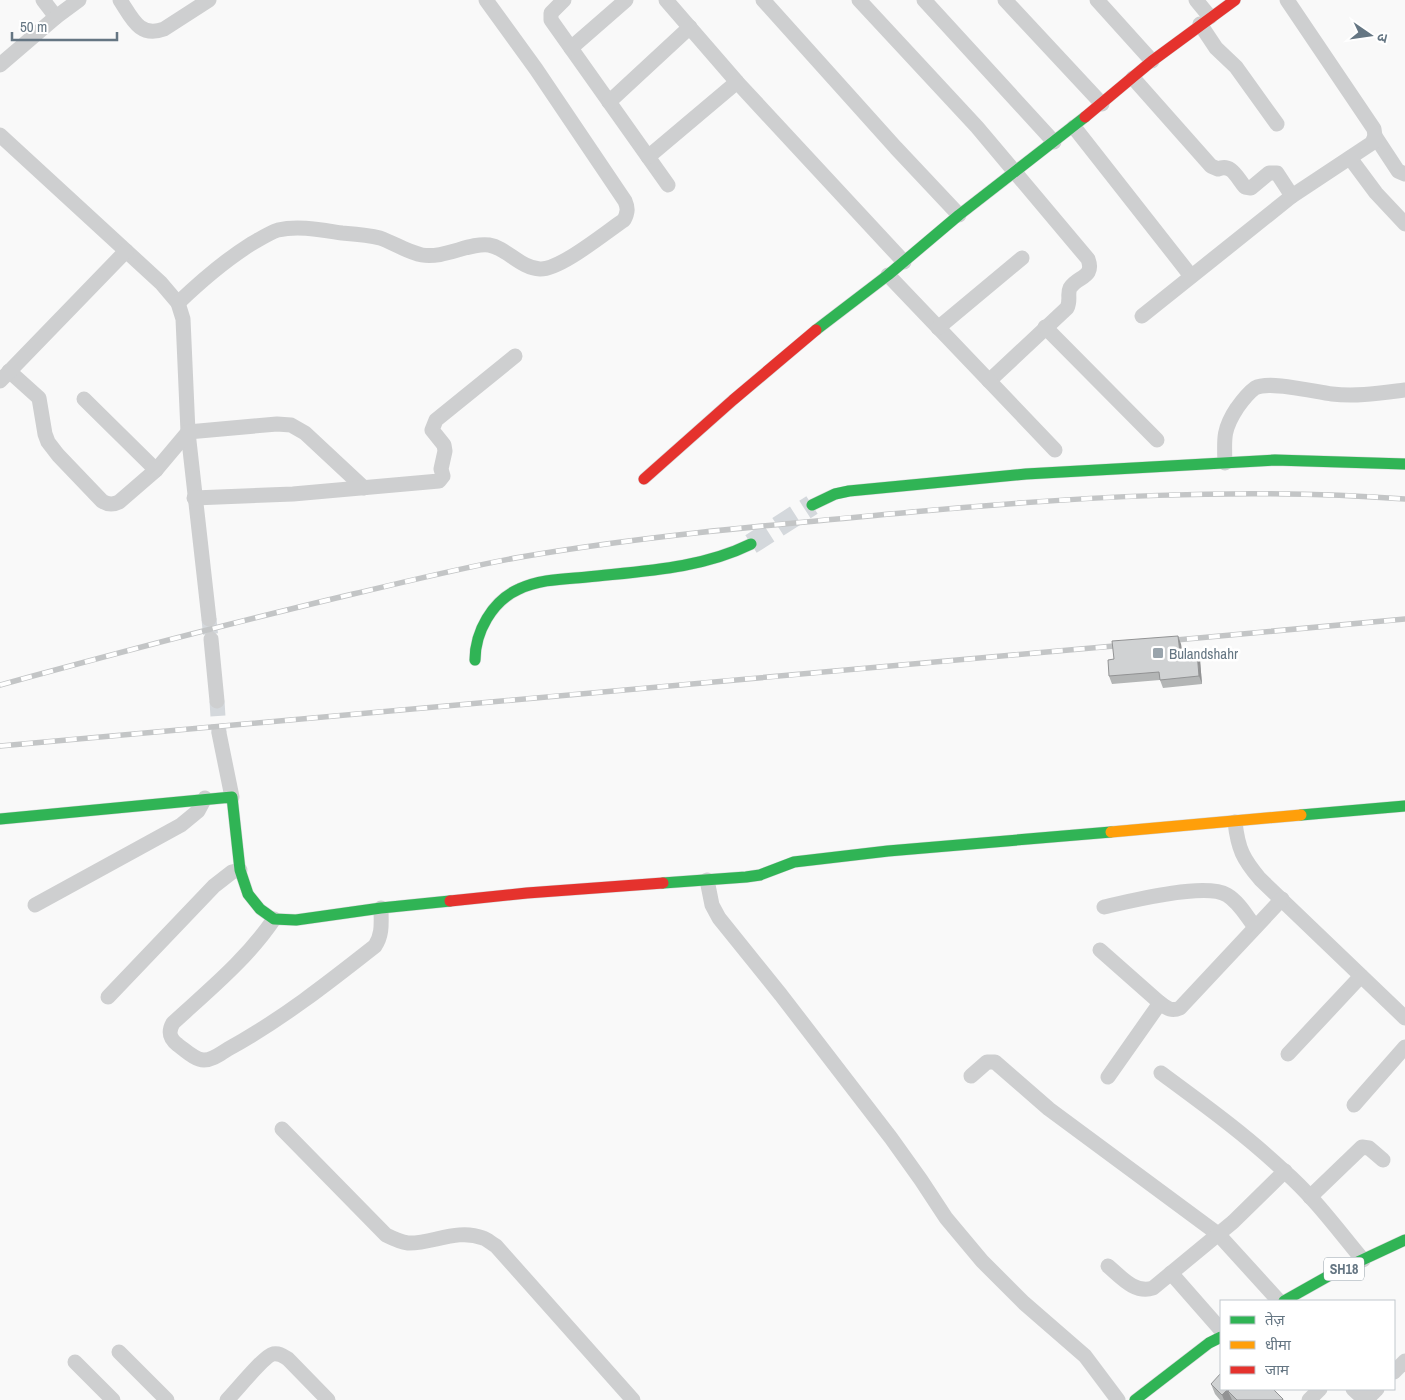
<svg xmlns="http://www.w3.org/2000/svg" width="1405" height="1400" font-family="'Archivo Narrow','Noto Sans Devanagari',sans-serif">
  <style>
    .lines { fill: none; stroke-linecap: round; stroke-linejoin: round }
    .street-tunnel { stroke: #d4d8dc; stroke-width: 15; stroke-dasharray: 15 8; stroke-linecap: butt }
    .secondary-tunnel { stroke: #d4d8dc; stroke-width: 21; stroke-dasharray: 21 11; stroke-linecap: butt }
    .fast-casing { stroke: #d5d6d7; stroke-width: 12 }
    .slow-casing { stroke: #d5d6d7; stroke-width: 12 }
    .jam-casing { stroke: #d5d6d7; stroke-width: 12 }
    .street { stroke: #cecfd0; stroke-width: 15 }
    .fast { stroke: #30b455; stroke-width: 11 }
    .slow { stroke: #ff9f0a; stroke-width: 11 }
    .jam { stroke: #e5322d; stroke-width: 11 }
    .rail-casing { stroke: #c3c5c6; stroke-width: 5.5 }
    .rail { stroke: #fff; stroke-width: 4; stroke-dasharray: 11; stroke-linecap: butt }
    .wall { fill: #b3b5b5 }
    .shaded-wall { fill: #929394 }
    .building { fill: #d0d2d3; stroke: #929394 }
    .poi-dot { fill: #99a4ac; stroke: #fff; stroke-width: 2 }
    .labels { text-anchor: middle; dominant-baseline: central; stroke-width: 5; stroke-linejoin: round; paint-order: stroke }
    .shield { fill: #fff; stroke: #939fa8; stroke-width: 1 }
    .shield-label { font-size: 14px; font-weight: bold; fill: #657683 }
    .poi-label { font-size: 15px; fill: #657683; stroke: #fff; text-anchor: start }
  </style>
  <rect width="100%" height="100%" fill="#f9f9f9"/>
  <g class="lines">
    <!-- street-tunnel -->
    <g class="street-tunnel">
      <path d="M 209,619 L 211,639"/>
      <path d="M 217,701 L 219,733"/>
    </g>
    <!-- secondary-tunnel -->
    <path class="secondary-tunnel" d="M 751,544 L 812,505"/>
    <!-- fast casing -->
    <g class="fast-casing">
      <g id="fast">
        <path d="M 816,330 L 888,275 L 959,215 L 1085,117"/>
        <path d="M 812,505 L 835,494 L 849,491 L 1026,474 L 1275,460 L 1405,464"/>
        <path d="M 475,660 C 475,632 492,601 519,589 C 540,579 564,579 587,577 C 643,571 700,569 751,544"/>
        <path d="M 1301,815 L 1405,806"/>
        <path d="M 0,819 L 232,797 L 240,870 L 248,894 L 260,909 L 274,919 L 296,920 L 381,908 L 450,901"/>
        <path d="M 663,883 L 746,877 L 760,875 L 794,862 L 888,851 L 1111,832"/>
        <path d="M 1284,1301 L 1332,1274 L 1405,1240"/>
        <path d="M 1135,1400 L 1209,1343 L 1221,1337"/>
      </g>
    </g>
    <!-- slow casing -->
    <g class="slow-casing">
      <path id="slow" d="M 1111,832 L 1301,815"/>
    </g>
    <!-- jam casing -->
    <g class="jam-casing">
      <g id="jam">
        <path d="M 1085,117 L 1152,61 L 1235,0"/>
        <path d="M 644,479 L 733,400 L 816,330"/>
        <path d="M 450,901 L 527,893 L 663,883"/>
      </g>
    </g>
    <!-- street -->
    <g class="street">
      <path d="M 43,0 L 56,17"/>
      <path d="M 120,0 C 132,18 139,38 164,29 L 209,0"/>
      <path d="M 564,0 L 551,13 L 551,20 L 668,185"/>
      <path d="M 666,0 L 737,82 L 904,262"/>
      <path d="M 763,0 L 896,148 L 959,215"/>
      <path d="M 859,0 L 977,127 L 1088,259 C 1095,278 1077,276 1070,288 C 1067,294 1071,300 1067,308 L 989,381"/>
      <path d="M 924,0 L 1054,142"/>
      <path d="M 1005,0 L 1102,104"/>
      <path d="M 1097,0 L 1152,61"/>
      <path d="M 1196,0 L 1210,17"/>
      <path d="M 1200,24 L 1216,48 L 1236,67 L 1277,124"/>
      <path d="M 571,48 L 626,0"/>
      <path d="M 0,65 L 56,17 L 79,0"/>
      <path d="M 1133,78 L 1211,166 L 1218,169 C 1232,163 1237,178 1245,187 L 1251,188 L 1269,173 L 1277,173 L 1292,196"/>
      <path d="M 609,102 L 690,27"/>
      <path d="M 1074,127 L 1191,276"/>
      <path d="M 0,135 L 161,283 L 178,303 L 183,319 L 188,432 L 209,619"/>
      <path d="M 1375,136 L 1398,171 L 1405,174"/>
      <path d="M 648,157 L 737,82"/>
      <path d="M 1350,158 L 1376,193 L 1405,224"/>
      <path d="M 888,275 L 1055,450"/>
      <path d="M 178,303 C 201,281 224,261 251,244 C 260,239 269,233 278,230 C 298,225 322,230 342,233 C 354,234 368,235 380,238 C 394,243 407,252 422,255 C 444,259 470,242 489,245 C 507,248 520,268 540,269 C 560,270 606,232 624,220 C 628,212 628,208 625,201 L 536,69 L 486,0"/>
      <path d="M 1142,316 L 1292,196 L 1372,143 L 1375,136 L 1374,129 L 1287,0"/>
      <path d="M 1045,327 L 1157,440"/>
      <path d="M 938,328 L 1022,258"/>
      <path d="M 9,371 L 39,398 L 45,434 L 48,442 L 58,455 L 102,501 C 108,505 113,505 119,502 L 156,470 L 188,432 L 277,424 L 291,425 L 305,433 L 364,488"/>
      <path d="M 0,381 L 126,251"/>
      <path d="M 84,399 L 156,470"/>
      <path d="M 1225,463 C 1224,439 1223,429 1237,408 C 1242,401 1248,393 1255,388 C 1269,380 1315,392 1332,394 C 1356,397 1381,393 1405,390"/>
      <path d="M 194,498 L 293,494 L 439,481 L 443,476 L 441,469 L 445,451 L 444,445 L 432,430 L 436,420 L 515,356"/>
      <path d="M 211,639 L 217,701"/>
      <path d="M 219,733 L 232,797"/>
      <path d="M 1235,822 C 1238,849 1243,859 1260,879 L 1405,1018"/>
      <path d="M 707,880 L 712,905 L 719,918 L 781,995 L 891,1138 L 921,1180 L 946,1218 L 982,1261 L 1024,1303 L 1085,1356 L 1118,1400"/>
      <path d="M 35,905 L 181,825 L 198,811 L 205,798"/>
      <path d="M 1104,907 C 1130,901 1205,882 1227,895 C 1239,902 1247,917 1255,927"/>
      <path d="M 274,919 C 247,959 209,990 173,1023 C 168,1032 169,1038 178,1045 C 185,1050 195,1060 204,1060 C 213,1060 221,1053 228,1049 C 281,1020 328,983 375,946 C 383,934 381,922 381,908"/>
      <path d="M 1100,950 L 1160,1003 C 1167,1008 1171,1012 1180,1008 L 1282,899"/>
      <path d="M 108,997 L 214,886 L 232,872 L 240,870"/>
      <path d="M 1288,1054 L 1361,976"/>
      <path d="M 1161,1073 C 1203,1104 1246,1135 1284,1171 C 1314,1197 1338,1230 1363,1260"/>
      <path d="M 971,1076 L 987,1062 L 995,1062 L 1049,1109 L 1218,1234 L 1279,1301"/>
      <path d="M 1108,1077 L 1160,1003"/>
      <path d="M 1354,1105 L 1405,1047"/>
      <path d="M 282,1129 L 386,1235 C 394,1239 400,1242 408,1243 C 432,1244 457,1228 483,1238 C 487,1239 492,1244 496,1246 L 633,1400"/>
      <path d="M 1310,1197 L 1362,1147 L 1369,1148 L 1383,1160"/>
      <path d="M 1108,1266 C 1121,1277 1135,1294 1153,1288 L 1233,1222 L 1285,1171"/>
      <path d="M 1171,1273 L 1221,1330"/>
      <path d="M 119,1352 L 167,1400"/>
      <path d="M 75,1362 L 113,1400"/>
      <path d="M 1394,1372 L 1405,1361"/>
      <path d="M 1353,1389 L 1365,1400"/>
      <path d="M 227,1400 C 236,1391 264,1356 273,1354 C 280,1353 283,1356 288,1359 L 328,1400"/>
      <path d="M 1309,1400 L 1320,1389"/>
      <path d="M 1366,1400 L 1377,1389"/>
    </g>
    <!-- fast -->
    <use href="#fast" class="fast"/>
    <!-- slow -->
    <use href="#slow" class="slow"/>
    <!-- jam -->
    <use href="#jam" class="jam"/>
    <!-- rail casing -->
    <g class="rail-casing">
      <g id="rail">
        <path d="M 1165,641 L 1405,619"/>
        <path d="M 0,685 C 117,653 235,622 353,594 C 409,581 465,567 521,557 C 650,535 782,524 912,512 C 1075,497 1241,487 1405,499"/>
        <path d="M 0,746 L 1125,645"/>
      </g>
    </g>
    <!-- rail -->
    <use href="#rail" class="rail"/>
  </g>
  <!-- wall -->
  <g class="wall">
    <path d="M 1181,644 L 1182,653 L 1197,652 L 1200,660 L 1202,684 L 1163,688 L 1160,680 L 1112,684 L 1109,676 L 1114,659 Z"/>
    <path d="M 1211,1384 L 1221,1389 L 1283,1399 L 1284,1400 L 1220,1400 L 1215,1394 Z"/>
  </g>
  <!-- shaded-wall -->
  <g class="shaded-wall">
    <path d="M 1178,636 L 1181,644 L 1183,662 L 1180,653 Z"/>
    <path d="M 1197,652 L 1200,660 L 1202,684 L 1199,676 Z"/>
    <path d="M 1228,1389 L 1235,1389 L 1228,1391 L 1232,1400 L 1224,1400 L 1222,1395 Z"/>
  </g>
  <!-- building -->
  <g class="building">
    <path d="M 1178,636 L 1180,653 L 1197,652 L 1199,676 L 1160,680 L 1159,672 L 1109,676 L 1108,660 L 1114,659 L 1112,641 Z"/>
    <path d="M 1221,1373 L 1221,1389 L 1228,1389 L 1222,1395 L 1211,1384 Z"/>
    <path d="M 1230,1389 L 1273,1389 L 1283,1399 L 1282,1400 L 1237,1400 L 1228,1391 Z"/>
  </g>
  <!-- markers -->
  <rect class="poi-dot" x="1152" y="647" width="12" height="12" rx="2.5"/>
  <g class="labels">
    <!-- shield labels -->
    <rect class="shield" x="1324" y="1257.5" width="40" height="23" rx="4"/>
    <g class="shield-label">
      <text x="1344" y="1269">SH18</text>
    </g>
    <!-- poi labels -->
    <g class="poi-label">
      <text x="1169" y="653">Bulandshahr</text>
    </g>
  </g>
  <!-- legend -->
  <rect x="1220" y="1300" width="175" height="90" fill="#ffffff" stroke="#c1c8cd"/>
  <rect x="1230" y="1316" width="25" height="8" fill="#30b455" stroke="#c1c8cd"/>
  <text x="1265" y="1325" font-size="15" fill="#657683">तेज़</text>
  <rect x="1230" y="1341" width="25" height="8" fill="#ff9f0a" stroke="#c1c8cd"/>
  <text x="1265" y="1350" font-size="15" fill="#657683">धीमा</text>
  <rect x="1230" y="1366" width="25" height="8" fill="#e5322d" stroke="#c1c8cd"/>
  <text x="1265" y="1375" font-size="15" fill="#657683">जाम</text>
  <!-- north arrow -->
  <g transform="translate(1370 35) rotate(103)" stroke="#ffffff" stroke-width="4" paint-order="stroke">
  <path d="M0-4L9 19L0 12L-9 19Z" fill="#657683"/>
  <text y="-8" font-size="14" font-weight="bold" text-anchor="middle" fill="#657683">उ</text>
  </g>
  <!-- scale -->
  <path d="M12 32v8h105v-8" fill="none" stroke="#657683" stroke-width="2.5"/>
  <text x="20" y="32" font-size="15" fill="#657683" stroke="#ffffff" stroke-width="4" paint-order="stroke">50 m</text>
</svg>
